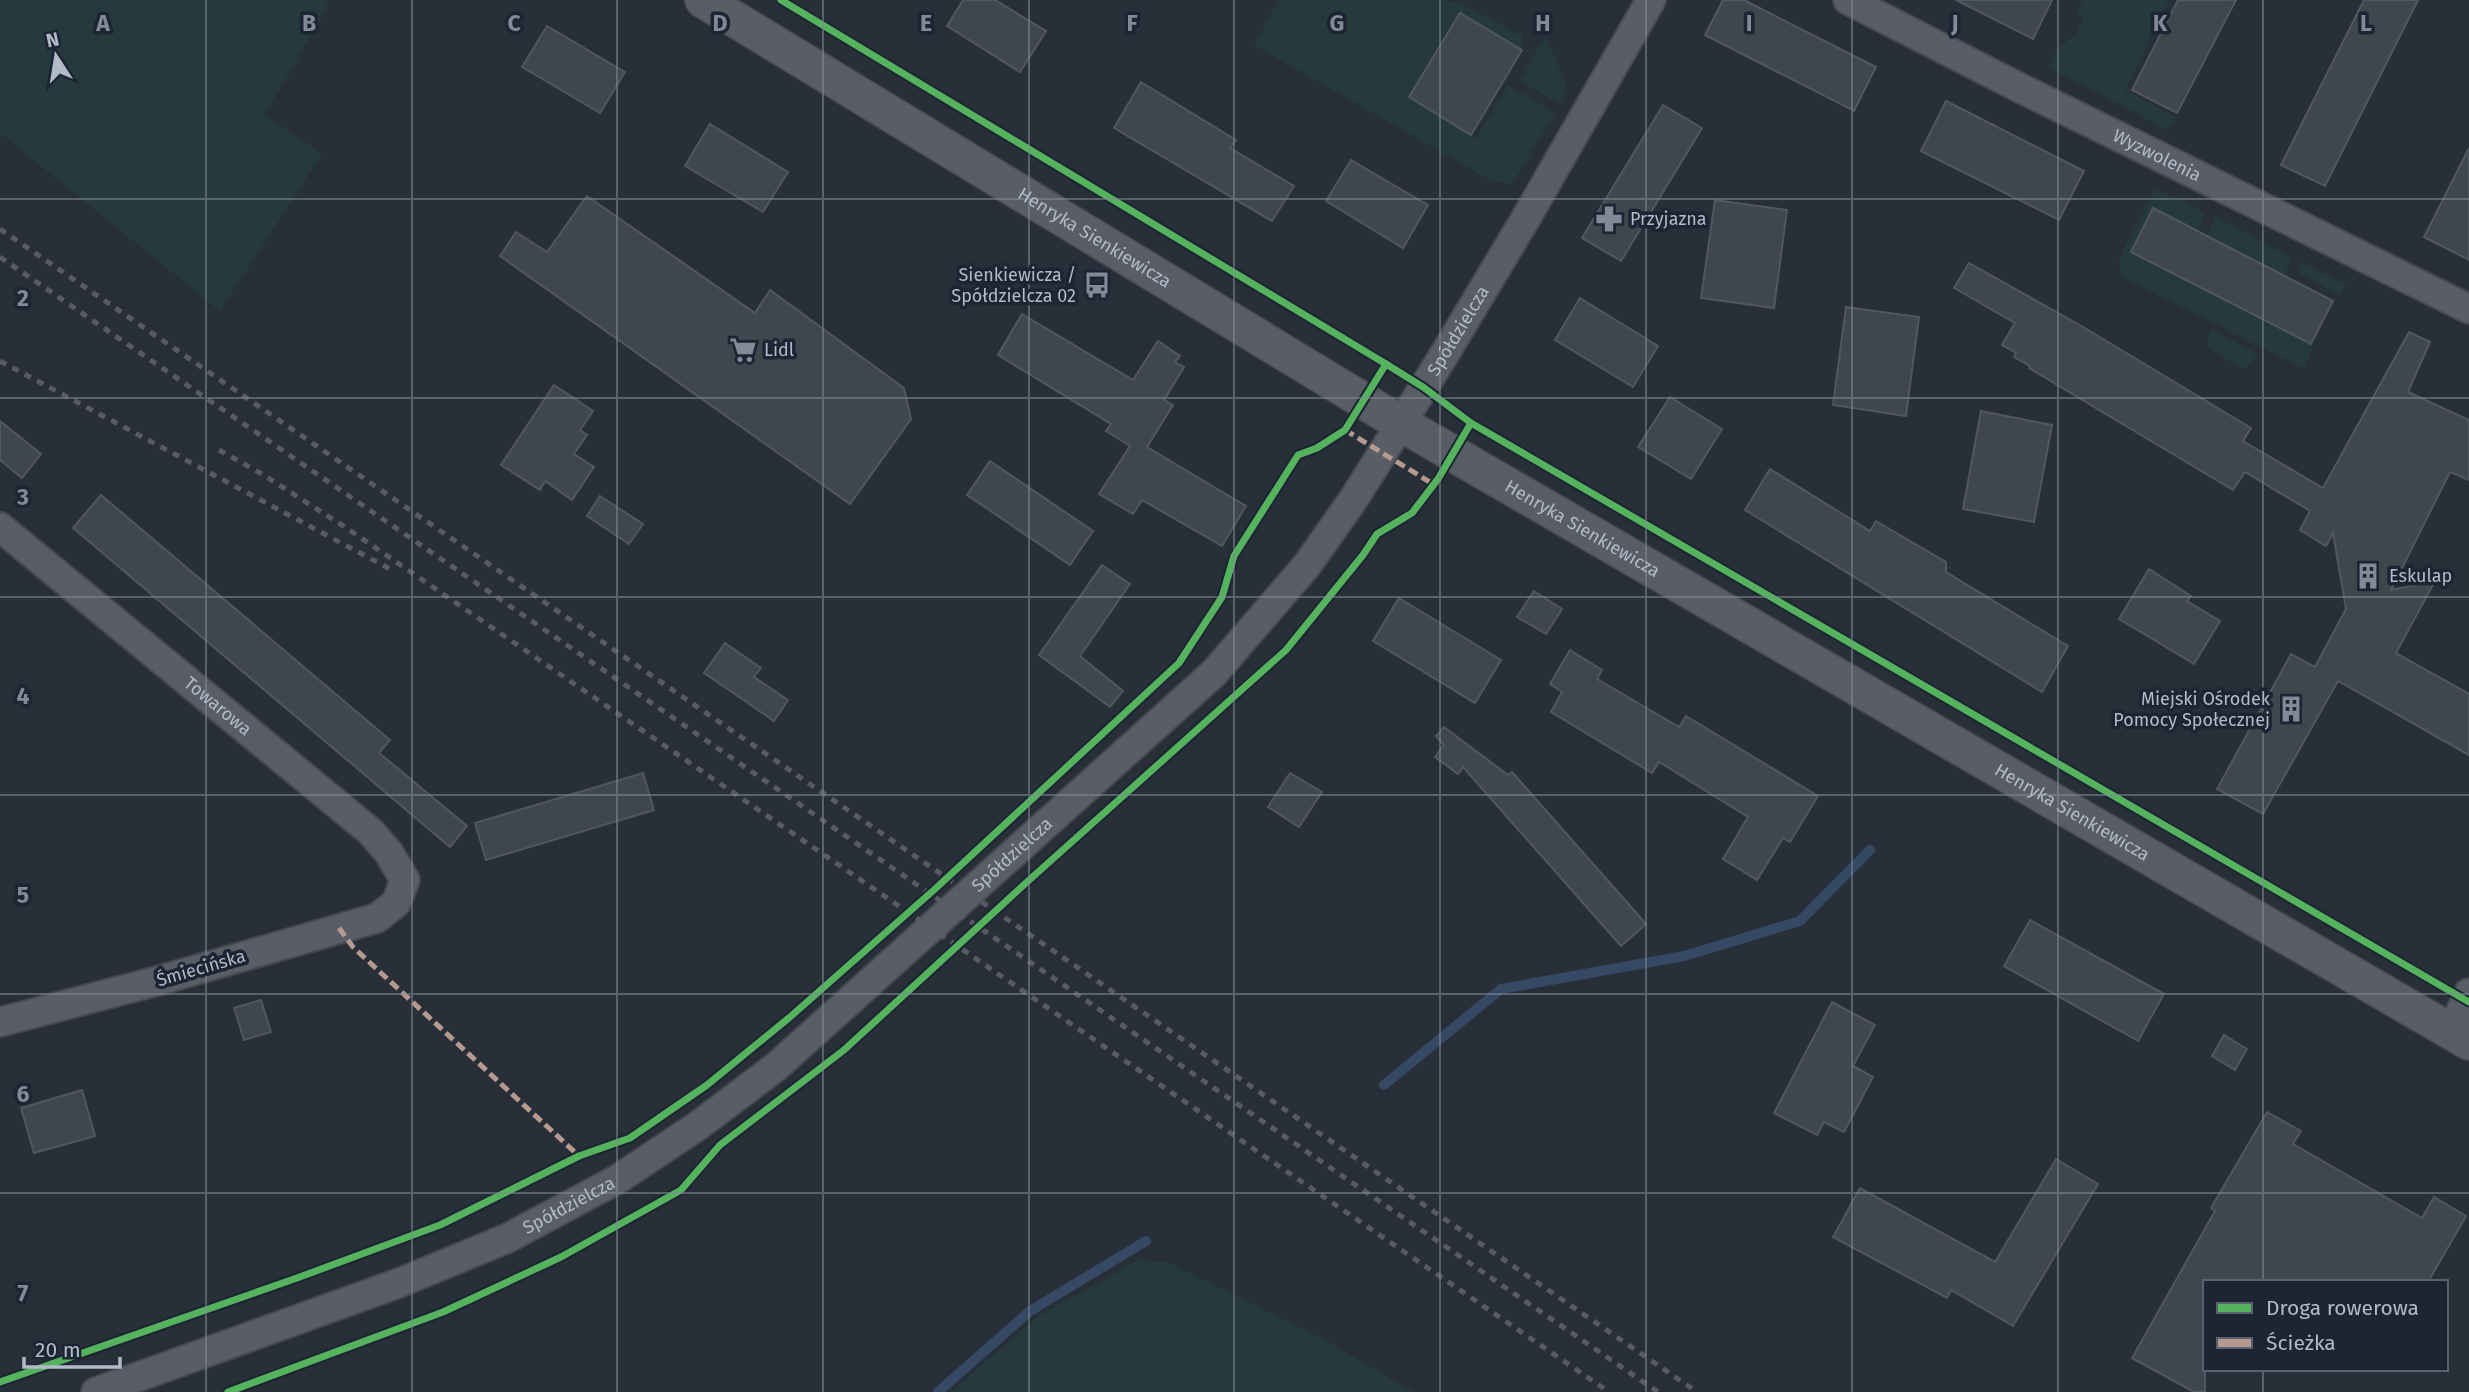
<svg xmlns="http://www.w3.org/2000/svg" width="2469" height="1392" font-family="'Fira Sans',sans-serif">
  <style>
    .green { fill: #263a3e }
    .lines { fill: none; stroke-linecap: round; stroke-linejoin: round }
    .stream { stroke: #364964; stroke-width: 10 }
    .building { fill: #40464e; stroke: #51575f; stroke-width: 2 }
    .minor-casing { stroke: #454a51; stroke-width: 32 }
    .tertiary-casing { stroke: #454a51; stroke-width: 38 }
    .minor { stroke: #595e66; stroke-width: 28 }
    .tertiary { stroke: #595e66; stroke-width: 35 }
    .rail { stroke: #575c64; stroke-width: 5; stroke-dasharray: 7 7; stroke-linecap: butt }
    .quiet { stroke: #b69a8f; stroke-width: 5; stroke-dasharray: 10 5; stroke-linecap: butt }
    .cycleway-casing { stroke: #1c2533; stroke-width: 11 }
    .cycleway { stroke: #56b35d; stroke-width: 7 }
    .grid { fill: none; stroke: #828a96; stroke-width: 2; stroke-opacity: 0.55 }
    .labels { text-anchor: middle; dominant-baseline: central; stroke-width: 7; stroke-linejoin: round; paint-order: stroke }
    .street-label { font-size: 18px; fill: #b2bbc9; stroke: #1c2533 }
    .poi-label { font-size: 18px; fill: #b2bbc9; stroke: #1c2533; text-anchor: start }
    .grid-label { font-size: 23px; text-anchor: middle; font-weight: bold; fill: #828a96; stroke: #1c2533; stroke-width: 7; stroke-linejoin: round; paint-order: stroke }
  </style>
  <rect width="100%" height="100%" fill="#292f38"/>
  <!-- green -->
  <g class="green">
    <path d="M 0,0 L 323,0 L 329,4 L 265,115 L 322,154 L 220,311 L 0,133 Z"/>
    <path d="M 1279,0 L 1445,0 L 1466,6 L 1522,36 L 1522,49 L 1460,13 L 1410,96 L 1476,139 L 1508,86 L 1555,113 L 1512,184 L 1492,181 L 1254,45 Z"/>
    <path d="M 2083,0 L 2169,0 L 2125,90 L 2176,117 L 2168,130 L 2049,68 L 2057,50 L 2077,32 L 2083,19 L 2076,14 Z"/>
    <path d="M 1545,36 L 1568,87 L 1559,104 L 1520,80 Z"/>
    <path d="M 2156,189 L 2206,213 L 2198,231 L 2154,207 L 2131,252 L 2311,344 L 2313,349 L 2304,369 L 2121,277 L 2119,258 Z"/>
    <path d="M 2215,217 L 2292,257 L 2284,275 L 2207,235 Z"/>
    <path d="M 2302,262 L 2346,284 L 2340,296 L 2297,272 Z"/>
    <path d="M 2211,329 L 2258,354 L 2245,369 L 2207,348 Z"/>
    <path d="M 1139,1260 L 1167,1262 L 1326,1341 L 1414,1392 L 951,1392 L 1035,1318 Z"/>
  </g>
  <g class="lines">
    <!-- stream -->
    <g class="stream">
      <path d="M 1384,1085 L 1501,989 L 1684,956 L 1800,921 L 1870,850"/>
      <path d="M 938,1392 L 1030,1311 L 1146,1241"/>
    </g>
  </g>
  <!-- building -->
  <g class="building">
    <path d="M 963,0 L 995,0 L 1046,31 L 1020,72 L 947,26 Z"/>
    <path d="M 1723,0 L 1744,0 L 1876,67 L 1854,111 L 1705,35 Z"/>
    <path d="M 1956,0 L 2052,0 L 2033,39 Z"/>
    <path d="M 2178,0 L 2236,0 L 2177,113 L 2132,90 Z"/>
    <path d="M 2364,0 L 2418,0 L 2325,186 L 2281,165 Z"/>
    <path d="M 1460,13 L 1522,50 L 1471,135 L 1409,97 Z"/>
    <path d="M 547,26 L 625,72 L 600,113 L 522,67 Z"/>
    <path d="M 1141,82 L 1236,140 L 1230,148 L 1294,186 L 1272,221 L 1114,128 Z"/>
    <path d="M 1946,101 L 2084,171 L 2059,220 L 1921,151 Z"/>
    <path d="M 1663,105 L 1702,128 L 1621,261 L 1582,238 Z"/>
    <path d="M 710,124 L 788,172 L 763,212 L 685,166 Z"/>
    <path d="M 2469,148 L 2469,260 L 2424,237 Z"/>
    <path d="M 1351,160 L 1428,205 L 1403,248 L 1326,201 Z"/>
    <path d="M 587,196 L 755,313 L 770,290 L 904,388 L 911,419 L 850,504 L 500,256 L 516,232 L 547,252 Z"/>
    <path d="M 1715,200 L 1787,210 L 1774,308 L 1701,298 Z"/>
    <path d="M 2153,208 L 2333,301 L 2311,344 L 2131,252 Z"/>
    <path d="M 1969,263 L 2083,327 L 2251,428 L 2243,441 L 2323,488 L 2409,332 L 2430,342 L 2408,392 L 2469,420 L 2469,480 L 2450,472 L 2391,590 L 2435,581 L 2396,653 L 2469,694 L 2469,755 L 2338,681 L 2263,814 L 2217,789 L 2291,654 L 2315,667 L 2346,609 L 2333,533 L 2326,546 L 2300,530 L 2310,511 L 2245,472 L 2233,490 L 2029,368 L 2030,366 L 2014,357 L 2016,353 L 2002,345 L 2015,323 L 1954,288 Z"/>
    <path d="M 1580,298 L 1658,346 L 1633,387 L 1555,340 Z"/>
    <path d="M 1846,307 L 1919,317 L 1906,416 L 1833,405 Z"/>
    <path d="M 1022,314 L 1133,380 L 1158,341 L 1180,356 L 1175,362 L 1184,367 L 1164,400 L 1173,405 L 1147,447 L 1246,506 L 1222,546 L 1142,500 L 1133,514 L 1099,494 L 1130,446 L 1106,431 L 1111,424 L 998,355 Z"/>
    <path d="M 554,385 L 593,411 L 580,430 L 587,435 L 574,454 L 594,467 L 572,500 L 545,481 L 540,490 L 501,465 Z"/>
    <path d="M 1670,397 L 1722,429 L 1691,479 L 1638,447 Z"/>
    <path d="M 1981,411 L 2052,425 L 2034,522 L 1963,509 Z"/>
    <path d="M 0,421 L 41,454 L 22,478 L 0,460 Z"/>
    <path d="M 990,461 L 1093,531 L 1070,565 L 967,495 Z"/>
    <path d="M 1770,469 L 1870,531 L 1876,521 L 1946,562 L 1946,572 L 2068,646 L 2042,692 L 1745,510 Z"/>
    <path d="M 101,495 L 390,740 L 379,753 L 467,826 L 450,847 L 73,528 Z"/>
    <path d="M 600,496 L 643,524 L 629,544 L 587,516 Z"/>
    <path d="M 1102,565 L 1130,584 L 1080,656 L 1123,691 L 1110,707 L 1039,655 Z"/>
    <path d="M 2149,569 L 2191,596 L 2187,601 L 2220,621 L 2194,664 L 2119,619 Z"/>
    <path d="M 1534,591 L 1562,609 L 1546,634 L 1517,617 Z"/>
    <path d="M 1399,598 L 1501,660 L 1475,703 L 1373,641 Z"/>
    <path d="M 725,643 L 761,668 L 754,677 L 788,700 L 774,721 L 704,673 Z"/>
    <path d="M 1570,650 L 1602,670 L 1597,679 L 1679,727 L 1686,716 L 1818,796 L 1790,842 L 1783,838 L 1757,880 L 1723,859 L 1748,817 L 1659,762 L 1652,773 L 1551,712 L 1562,692 L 1550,684 Z"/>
    <path d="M 1444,727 L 1508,775 L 1512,772 L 1646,924 L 1621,946 L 1463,767 L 1458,774 L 1435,757 L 1444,745 L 1436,736 Z"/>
    <path d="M 643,773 L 654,810 L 486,860 L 475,823 Z"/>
    <path d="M 1290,773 L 1322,792 L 1299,827 L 1268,807 Z"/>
    <path d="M 2030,920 L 2164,994 L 2138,1041 L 2004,966 Z"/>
    <path d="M 261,1000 L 271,1032 L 244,1040 L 234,1008 Z"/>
    <path d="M 1832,1002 L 1875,1025 L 1853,1066 L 1873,1077 L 1844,1132 L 1824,1122 L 1817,1135 L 1774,1113 Z"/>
    <path d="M 2224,1035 L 2247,1049 L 2235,1070 L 2212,1056 Z"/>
    <path d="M 82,1090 L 95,1136 L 34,1153 L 21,1108 Z"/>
    <path d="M 2267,1112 L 2301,1131 L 2293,1144 L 2422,1218 L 2434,1197 L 2466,1216 L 2428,1282 L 2205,1282 L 2205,1392 L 2194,1392 L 2132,1358 L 2215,1211 L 2211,1208 Z"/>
    <path d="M 2056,1159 L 2098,1184 L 2013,1326 L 1951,1290 L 1947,1298 L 1833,1237 L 1860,1188 L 1995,1262 Z"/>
  </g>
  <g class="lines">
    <!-- minor casing -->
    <g class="minor-casing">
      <g id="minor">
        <path id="s1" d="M 1848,0 L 2020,88 L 2469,309"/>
        <path id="s2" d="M 0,527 L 371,832 L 389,853 L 405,880 L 396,903 L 377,918 L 161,980 L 0,1022"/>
        <path d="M 2451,1033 L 2469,993"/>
        <path id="s3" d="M 96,1392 L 399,1283 L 508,1238 L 618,1179 L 699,1125 L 777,1066 L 1214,673 L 1307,565 L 1353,500 L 1444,355 L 1526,218 L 1651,0"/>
      </g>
    </g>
    <!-- tertiary casing -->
    <g class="tertiary-casing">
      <g id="tertiary">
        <path id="s4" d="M 703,0 L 1400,423 L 2469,1042"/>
      </g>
    </g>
    <!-- minor -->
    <use href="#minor" class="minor"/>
    <!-- tertiary -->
    <use href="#tertiary" class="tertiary"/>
    <!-- rail -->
    <g class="rail">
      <path d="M 0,229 L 1697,1392"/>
      <path d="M 0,257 L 1658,1392"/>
      <path d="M 0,361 L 392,570"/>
      <path d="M 219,450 L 262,474 L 348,529 L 1609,1392"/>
    </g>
    <!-- quiet -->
    <g class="quiet">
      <path d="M 1345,430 L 1433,484"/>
      <path d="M 339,928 L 353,947 L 579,1156"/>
    </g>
    <!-- cycleway casing -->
    <g class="cycleway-casing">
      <g id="cycleway">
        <path d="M 781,0 L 1386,364 L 1423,387 L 1471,423 L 2469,1002"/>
        <path d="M 0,1382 L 297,1278 L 440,1225 L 579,1156 L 630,1138 L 707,1085 L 790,1017 L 935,889 L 1179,663 L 1222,597 L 1234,556 L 1298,455 L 1317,448 L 1345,430 L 1386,364"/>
        <path d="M 228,1392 L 443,1312 L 561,1257 L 681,1190 L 720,1145 L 844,1050 L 1027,882 L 1286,650 L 1363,555 L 1377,534 L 1412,513 L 1438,479 L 1471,423"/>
      </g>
    </g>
    <!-- cycleway -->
    <use href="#cycleway" class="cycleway"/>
  </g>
  <!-- grid -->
  <path class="grid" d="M 206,0 L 206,1392M 412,0 L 412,1392M 617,0 L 617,1392M 823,0 L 823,1392M 1029,0 L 1029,1392M 1234,0 L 1234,1392M 1440,0 L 1440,1392M 1646,0 L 1646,1392M 1852,0 L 1852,1392M 2058,0 L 2058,1392M 2263,0 L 2263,1282M 0,199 L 2469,199M 0,398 L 2469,398M 0,597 L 2469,597M 0,795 L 2469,795M 0,994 L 2469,994M 0,1193 L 2469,1193M 2263,1369 L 2263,1392"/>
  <!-- icons -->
  <defs>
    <g id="pharmacy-bare" transform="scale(2.1)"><path d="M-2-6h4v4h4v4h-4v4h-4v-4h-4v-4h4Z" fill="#828a96" stroke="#1c2533" stroke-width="2.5" paint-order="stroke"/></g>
    <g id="bus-bare" transform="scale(2.1)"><path d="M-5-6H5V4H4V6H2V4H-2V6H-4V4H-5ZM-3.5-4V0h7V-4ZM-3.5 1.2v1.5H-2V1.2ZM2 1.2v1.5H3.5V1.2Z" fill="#828a96" stroke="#1c2533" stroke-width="2.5" paint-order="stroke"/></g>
    <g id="supermarket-bare" transform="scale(2.1)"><path d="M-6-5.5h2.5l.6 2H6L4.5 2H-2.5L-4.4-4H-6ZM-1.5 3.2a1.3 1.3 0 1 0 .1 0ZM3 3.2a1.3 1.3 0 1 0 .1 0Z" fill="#828a96" stroke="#1c2533" stroke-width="2.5" paint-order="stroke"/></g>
    <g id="building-bare" transform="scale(2.1)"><path d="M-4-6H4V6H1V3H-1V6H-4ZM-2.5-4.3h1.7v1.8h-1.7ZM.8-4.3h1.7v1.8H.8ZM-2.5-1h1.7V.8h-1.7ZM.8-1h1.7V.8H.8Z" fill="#828a96" stroke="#1c2533" stroke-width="2.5" paint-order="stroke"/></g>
  </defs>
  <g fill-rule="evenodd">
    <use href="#pharmacy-bare" x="1609" y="219"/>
    <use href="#bus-bare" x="1097" y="285"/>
    <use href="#supermarket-bare" x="743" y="350"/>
    <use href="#building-bare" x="2368" y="576"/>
    <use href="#building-bare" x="2291" y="709"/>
  </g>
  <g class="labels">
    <!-- street labels -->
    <g class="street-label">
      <text stroke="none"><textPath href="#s1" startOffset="346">Wyzwolenia</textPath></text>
      <text stroke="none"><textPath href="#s4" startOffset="458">Henryka Sienkiewicza</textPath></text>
      <text stroke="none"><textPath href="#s3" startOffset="1769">Spółdzielcza</textPath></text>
      <text stroke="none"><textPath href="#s4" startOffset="1026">Henryka Sienkiewicza</textPath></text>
      <text stroke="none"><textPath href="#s2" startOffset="282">Towarowa</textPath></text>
      <text stroke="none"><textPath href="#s4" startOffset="1592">Henryka Sienkiewicza</textPath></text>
      <text stroke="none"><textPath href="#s3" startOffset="1076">Spółdzielcza</textPath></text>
      <text transform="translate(201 968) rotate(-16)">Śmiecińska</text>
      <text stroke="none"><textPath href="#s3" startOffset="509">Spółdzielcza</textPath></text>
    </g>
    <!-- poi labels -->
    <g class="poi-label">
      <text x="1630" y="219">Przyjazna</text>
      <text x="1076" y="275" text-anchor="end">Sienkiewicza /<tspan x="1076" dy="21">Spółdzielcza 02</tspan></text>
      <text x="764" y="350">Lidl</text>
      <text x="2389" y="576">Eskulap</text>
      <text x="2270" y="699" text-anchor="end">Miejski Ośrodek<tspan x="2270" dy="21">Pomocy Społecznej</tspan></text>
    </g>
  </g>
  <g class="grid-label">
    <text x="103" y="31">A</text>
    <text x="309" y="31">B</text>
    <text x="514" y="31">C</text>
    <text x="720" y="31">D</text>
    <text x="926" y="31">E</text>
    <text x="1132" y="31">F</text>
    <text x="1337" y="31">G</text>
    <text x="1543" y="31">H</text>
    <text x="1749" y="31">I</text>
    <text x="1955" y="31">J</text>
    <text x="2160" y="31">K</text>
    <text x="2366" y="31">L</text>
    <text x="23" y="306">2</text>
    <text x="23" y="505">3</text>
    <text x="23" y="704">4</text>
    <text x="23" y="903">5</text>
    <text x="23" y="1102">6</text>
    <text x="23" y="1301">7</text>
  </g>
  <!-- legend -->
  <rect x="2203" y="1280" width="245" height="91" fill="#1c2533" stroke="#58616f" stroke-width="2"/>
  <rect x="2217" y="1303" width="35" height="10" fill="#56b35d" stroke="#58616f" stroke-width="2"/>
  <text x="2266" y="1315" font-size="21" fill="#b2bbc9">Droga rowerowa</text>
  <rect x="2217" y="1338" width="35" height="10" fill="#b69a8f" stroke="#58616f" stroke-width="2"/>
  <text x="2266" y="1350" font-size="21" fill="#b2bbc9">Ścieżka</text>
  <!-- north arrow -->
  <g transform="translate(56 56) rotate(348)" stroke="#1c2533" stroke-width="5" paint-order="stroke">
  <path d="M0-5L12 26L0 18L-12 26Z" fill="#b2bbc9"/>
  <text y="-10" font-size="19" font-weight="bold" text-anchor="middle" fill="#b2bbc9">N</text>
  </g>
  <!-- scale -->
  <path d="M24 1357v10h96v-10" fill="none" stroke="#b2bbc9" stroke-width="3.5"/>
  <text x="35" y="1357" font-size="21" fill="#b2bbc9" stroke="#1c2533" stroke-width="5" paint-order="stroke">20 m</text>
</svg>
